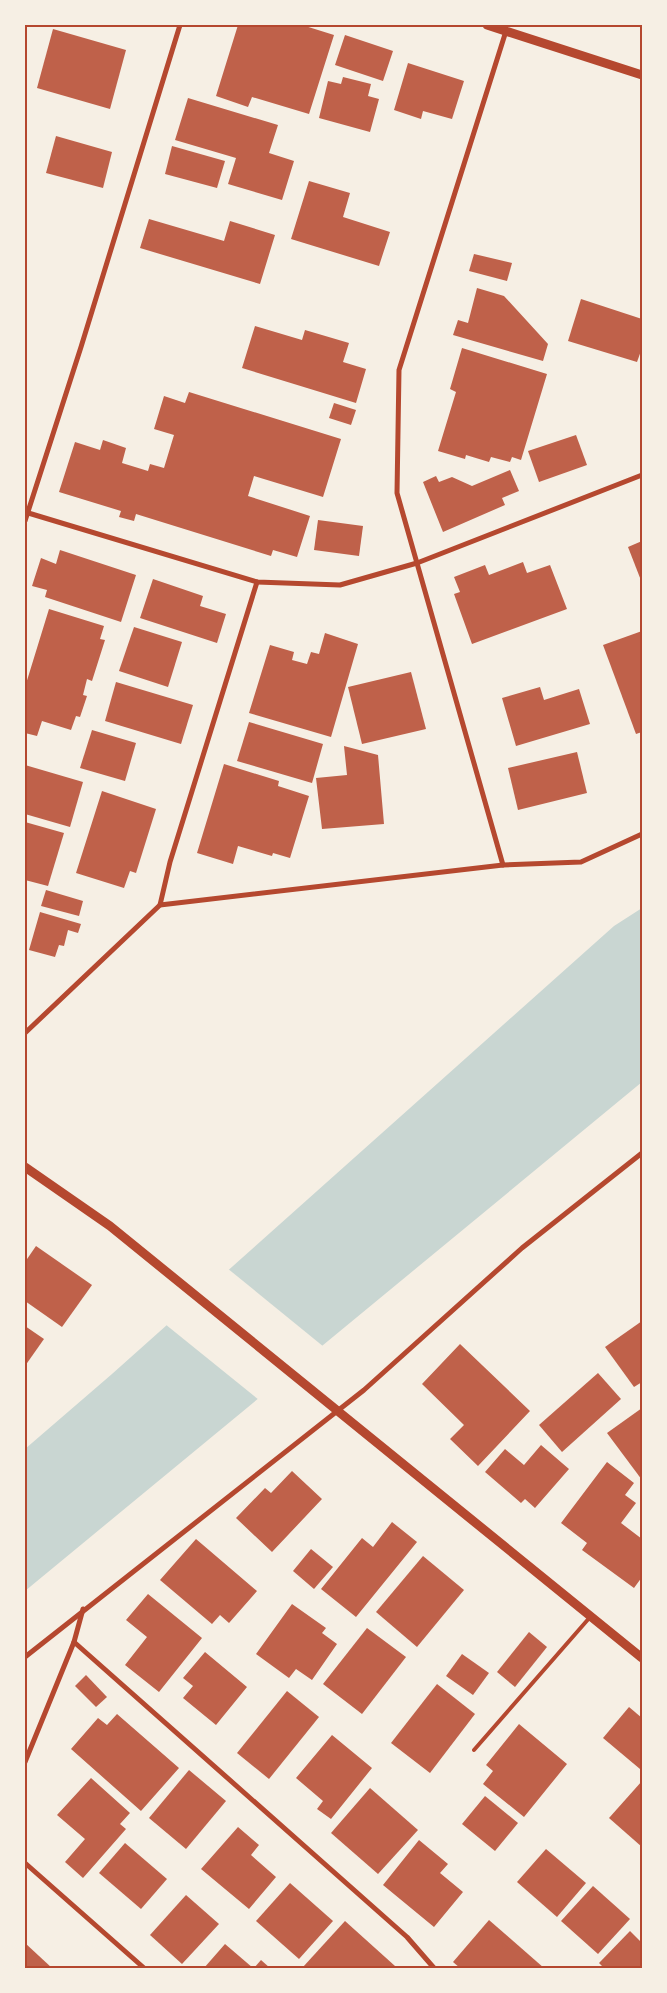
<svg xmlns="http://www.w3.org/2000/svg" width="667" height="1993" font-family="'Open Sans',sans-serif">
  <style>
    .water { fill: #c9d6d2 }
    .pier { fill: #f6efe4 }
    .building { fill: #bf614a }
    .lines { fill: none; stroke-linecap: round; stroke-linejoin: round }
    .service { stroke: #b5482f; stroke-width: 4 }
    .minor { stroke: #b5482f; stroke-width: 5 }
    .tertiary { stroke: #b5482f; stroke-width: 9 }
    .neatline { fill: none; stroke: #b5482f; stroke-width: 2 }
  </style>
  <rect width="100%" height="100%" fill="#f6efe4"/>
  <!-- water -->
  <path class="water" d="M 642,908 L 642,1082 L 25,1591 L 25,1449 L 112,1374 L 614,926 Z"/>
  <!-- pier -->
  <path class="pier" d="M 227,1268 L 324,1347 L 259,1400 L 165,1324 Z"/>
  <!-- building -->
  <g class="building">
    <path d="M 238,25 L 302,25 L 334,35 L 309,114 L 252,97 L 248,107 L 216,96 Z"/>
    <path d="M 53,29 L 126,50 L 110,109 L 37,88 Z"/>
    <path d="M 345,35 L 393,51 L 383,81 L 335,65 Z"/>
    <path d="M 408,63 L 464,81 L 452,119 L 423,111 L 421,119 L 394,110 Z"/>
    <path d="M 343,77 L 371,84 L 368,96 L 379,99 L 370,132 L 319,118 L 328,81 L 341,84 Z"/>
    <path d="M 188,98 L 278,125 L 269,153 L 294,161 L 282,200 L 228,184 L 236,158 L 175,140 Z"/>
    <path d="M 56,136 L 112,152 L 103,188 L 46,173 Z"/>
    <path d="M 172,146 L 225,161 L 217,188 L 165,174 Z"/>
    <path d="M 309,181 L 350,193 L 343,217 L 390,232 L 379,266 L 291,239 Z"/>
    <path d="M 149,219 L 224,241 L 230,221 L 275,235 L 260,284 L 140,248 Z"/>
    <path d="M 474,254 L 512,263 L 507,281 L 469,271 Z"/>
    <path d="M 477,288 L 504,296 L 548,344 L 543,361 L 453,335 L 458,320 L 468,323 Z"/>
    <path d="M 581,299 L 642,319 L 642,348 L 637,362 L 568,341 Z"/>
    <path d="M 255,326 L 302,340 L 305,330 L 349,343 L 343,362 L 366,369 L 356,403 L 242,368 Z"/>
    <path d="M 462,348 L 547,374 L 521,460 L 512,457 L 510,462 L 491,457 L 489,462 L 466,455 L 465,459 L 438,451 L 456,392 L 450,389 Z"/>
    <path d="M 189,392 L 341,439 L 323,497 L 254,476 L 248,496 L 310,516 L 297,557 L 273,550 L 271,556 L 136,514 L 134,521 L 119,517 L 121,511 L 59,492 L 75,442 L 100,450 L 103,440 L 126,448 L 122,463 L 148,471 L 150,464 L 164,468 L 174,435 L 154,429 L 164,396 L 185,403 Z"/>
    <path d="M 334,403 L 356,410 L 351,425 L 329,418 Z"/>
    <path d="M 576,435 L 587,465 L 539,482 L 528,451 Z"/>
    <path d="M 510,470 L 519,491 L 502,498 L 505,505 L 443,532 L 423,482 L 436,476 L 439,482 L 452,477 L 472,486 Z"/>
    <path d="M 318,520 L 363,526 L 359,556 L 314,550 Z"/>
    <path d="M 642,541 L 642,583 L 628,547 Z"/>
    <path d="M 60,550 L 136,575 L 121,622 L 45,597 L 47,590 L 32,586 L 41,558 L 56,564 Z"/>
    <path d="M 523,562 L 527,573 L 550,565 L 567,609 L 472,644 L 454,594 L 460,592 L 454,577 L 485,565 L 489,575 Z"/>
    <path d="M 153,579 L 203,596 L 200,606 L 226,614 L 217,643 L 140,618 Z"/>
    <path d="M 49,609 L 104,626 L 100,639 L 105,640 L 92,681 L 87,679 L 83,695 L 87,696 L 80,717 L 76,716 L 71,730 L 42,721 L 37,736 L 25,733 L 25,687 Z"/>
    <path d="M 134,627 L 182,642 L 168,687 L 119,671 Z"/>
    <path d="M 642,631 L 642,732 L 636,734 L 603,645 Z"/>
    <path d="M 325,633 L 358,644 L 331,737 L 249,713 L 270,645 L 294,652 L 292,660 L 307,664 L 311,652 L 319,654 Z"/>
    <path d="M 411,672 L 426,729 L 362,744 L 348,687 Z"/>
    <path d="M 116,682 L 193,705 L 181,744 L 105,721 Z"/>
    <path d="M 540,687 L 544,700 L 579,689 L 590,724 L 516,746 L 502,698 Z"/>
    <path d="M 249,722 L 323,744 L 312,783 L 237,761 Z"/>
    <path d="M 92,730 L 136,743 L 125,781 L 80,768 Z"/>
    <path d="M 344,746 L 378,755 L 384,824 L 322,829 L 316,778 L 347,775 Z"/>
    <path d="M 577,752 L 587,793 L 518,810 L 508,768 Z"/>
    <path d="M 224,764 L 279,781 L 278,786 L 309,796 L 290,858 L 273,853 L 272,856 L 238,846 L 233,864 L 197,853 Z"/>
    <path d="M 25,765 L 83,782 L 70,827 L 25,814 Z"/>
    <path d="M 102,791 L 156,809 L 136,873 L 130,871 L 124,888 L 76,873 Z"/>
    <path d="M 25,822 L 64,833 L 48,886 L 25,880 Z"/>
    <path d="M 46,890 L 83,901 L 79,916 L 41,906 Z"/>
    <path d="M 40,912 L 81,924 L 78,933 L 68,930 L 64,946 L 59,945 L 55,957 L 29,950 Z"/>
    <path d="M 36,1246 L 92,1285 L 62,1327 L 25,1301 L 25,1262 Z"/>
    <path d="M 642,1321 L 642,1382 L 634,1387 L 605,1347 Z"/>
    <path d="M 25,1326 L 44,1339 L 25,1366 Z"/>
    <path d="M 460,1344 L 530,1411 L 478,1466 L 450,1439 L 464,1425 L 422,1384 Z"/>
    <path d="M 598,1373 L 621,1399 L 562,1452 L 539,1425 Z"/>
    <path d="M 642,1408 L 642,1480 L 607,1433 Z"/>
    <path d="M 541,1445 L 569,1469 L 535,1508 L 525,1499 L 521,1503 L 485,1472 L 505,1449 L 524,1465 Z"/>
    <path d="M 607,1462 L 634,1483 L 625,1495 L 636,1503 L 621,1523 L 642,1539 L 642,1577 L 634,1588 L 582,1550 L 587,1543 L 561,1523 Z"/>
    <path d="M 292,1471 L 322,1499 L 272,1552 L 236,1518 L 265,1488 L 271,1493 Z"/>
    <path d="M 392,1522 L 417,1542 L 356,1617 L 321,1589 L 362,1538 L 373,1547 Z"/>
    <path d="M 196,1539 L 257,1591 L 229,1623 L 220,1615 L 212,1624 L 160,1580 Z"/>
    <path d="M 311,1549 L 333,1567 L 314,1589 L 293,1571 Z"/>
    <path d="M 423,1556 L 464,1590 L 417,1647 L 376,1612 Z"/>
    <path d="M 148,1594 L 202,1638 L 159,1692 L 125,1665 L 147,1637 L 126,1620 Z"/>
    <path d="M 292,1604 L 326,1628 L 322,1633 L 337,1644 L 312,1680 L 296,1669 L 289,1678 L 256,1654 Z"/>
    <path d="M 367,1628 L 406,1657 L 362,1714 L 323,1684 Z"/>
    <path d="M 529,1632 L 547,1647 L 515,1687 L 497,1672 Z"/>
    <path d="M 205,1652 L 247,1687 L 216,1725 L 183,1698 L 193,1686 L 183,1678 Z"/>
    <path d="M 462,1654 L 489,1673 L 473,1695 L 446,1676 Z"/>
    <path d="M 86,1675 L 107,1697 L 96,1707 L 75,1686 Z"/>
    <path d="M 437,1684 L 475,1714 L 430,1773 L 391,1743 Z"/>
    <path d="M 287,1691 L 319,1717 L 269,1779 L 237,1753 Z"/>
    <path d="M 629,1707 L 642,1718 L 642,1767 L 640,1769 L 603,1738 Z"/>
    <path d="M 117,1714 L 179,1768 L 141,1811 L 71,1749 L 98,1718 L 107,1725 Z"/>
    <path d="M 519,1724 L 567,1764 L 524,1817 L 483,1784 L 493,1771 L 486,1765 Z"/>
    <path d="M 332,1735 L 372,1768 L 331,1819 L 317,1809 L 323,1801 L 296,1778 Z"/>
    <path d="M 189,1770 L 226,1801 L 186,1849 L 149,1818 Z"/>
    <path d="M 91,1778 L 130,1813 L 120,1824 L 126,1829 L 83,1878 L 65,1862 L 85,1839 L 57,1815 Z"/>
    <path d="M 642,1781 L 642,1847 L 609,1818 Z"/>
    <path d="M 370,1788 L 418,1830 L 378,1874 L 331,1833 Z"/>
    <path d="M 485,1796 L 518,1823 L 495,1851 L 462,1824 Z"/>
    <path d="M 238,1827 L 259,1845 L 251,1855 L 276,1877 L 249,1909 L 201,1869 Z"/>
    <path d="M 419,1840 L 448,1864 L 440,1873 L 463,1892 L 434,1927 L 383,1885 Z"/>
    <path d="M 125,1843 L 167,1879 L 141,1909 L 99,1873 Z"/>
    <path d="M 546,1849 L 586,1883 L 557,1917 L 517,1882 Z"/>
    <path d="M 290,1883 L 333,1921 L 299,1959 L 256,1921 Z"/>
    <path d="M 593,1886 L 630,1919 L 598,1954 L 561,1921 Z"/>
    <path d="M 186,1895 L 219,1924 L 182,1964 L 150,1935 Z"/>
    <path d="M 489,1920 L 544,1968 L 460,1968 L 453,1962 Z"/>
    <path d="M 345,1921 L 395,1966 L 393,1968 L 303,1967 Z"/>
    <path d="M 630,1931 L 642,1943 L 642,1968 L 604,1968 L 599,1963 Z"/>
    <path d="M 25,1943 L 52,1968 L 25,1968 Z"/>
    <path d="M 225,1944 L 253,1968 L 204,1968 Z"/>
    <path d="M 261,1960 L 270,1968 L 254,1968 Z"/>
  </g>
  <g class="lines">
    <!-- service -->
    <path class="service" d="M 474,1750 L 591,1616"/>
    <!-- minor -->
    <g class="minor">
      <path d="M 25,512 L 257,582 L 340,585 L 417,563 L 642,475"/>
      <path d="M 25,521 L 81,347 L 180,25"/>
      <path d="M 503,865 L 397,493 L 399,370 L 506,31"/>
      <path d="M 160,905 L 170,862 L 257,582"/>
      <path d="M 25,1033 L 160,905 L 503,865 L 581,862 L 642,834"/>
      <path d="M 74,1642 L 83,1609"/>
      <path d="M 25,1657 L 364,1390 L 522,1248 L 642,1153"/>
      <path d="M 25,1762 L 74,1642 L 407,1937 L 434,1968"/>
      <path d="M 25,1863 L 144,1968"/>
    </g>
    <!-- tertiary -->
    <g class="tertiary">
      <path d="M 487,25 L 642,75"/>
      <path d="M 25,1167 L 110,1226 L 642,1658"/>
    </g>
  </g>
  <!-- border -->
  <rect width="667" height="1993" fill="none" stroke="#f6efe4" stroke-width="52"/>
  <rect x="26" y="26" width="615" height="1941" class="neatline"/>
</svg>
